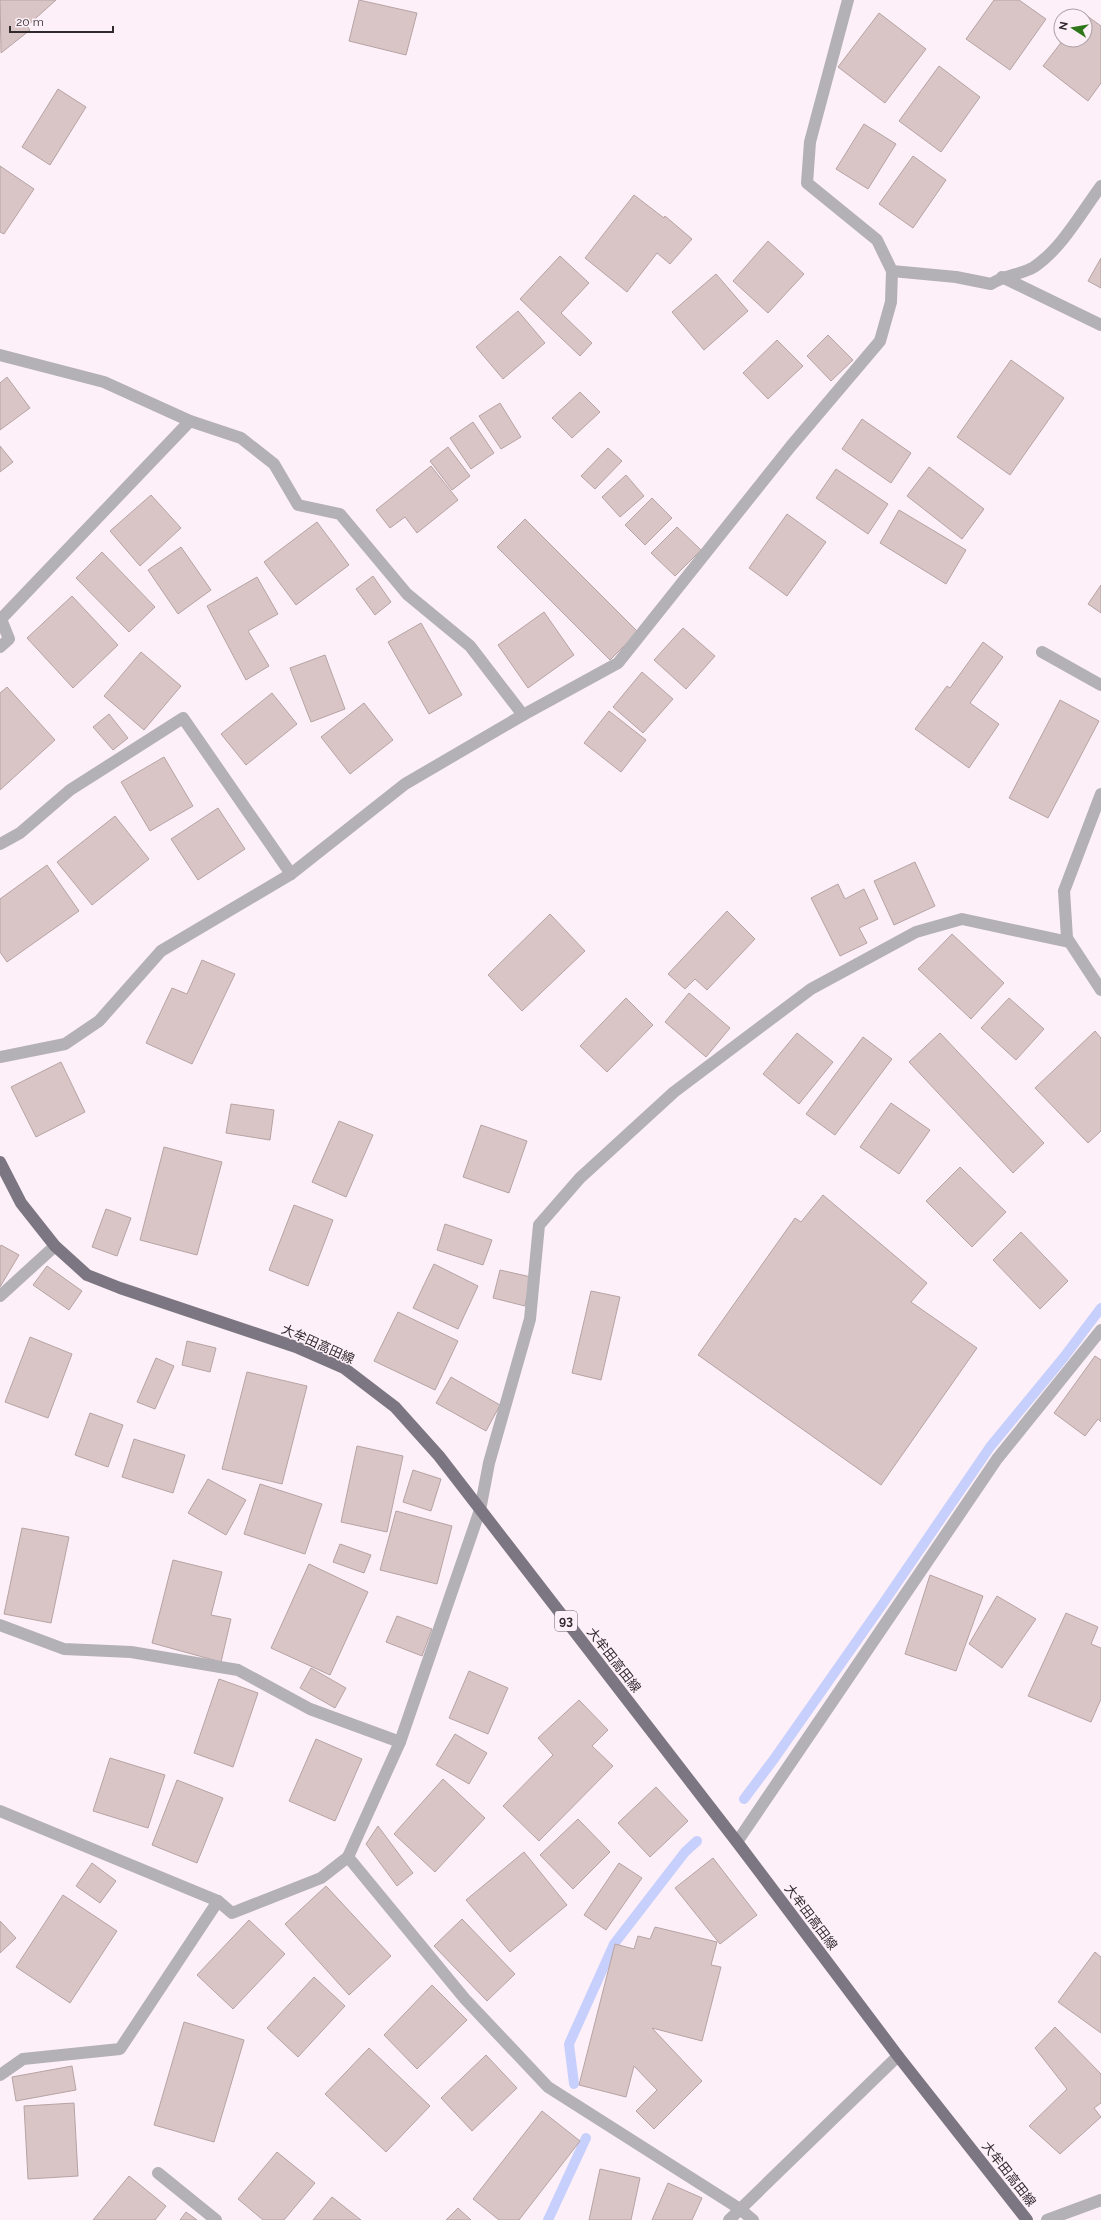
<svg xmlns="http://www.w3.org/2000/svg" width="1101" height="2220" font-family="Raleway,'Noto Sans JP',sans-serif">
  <style>
    .lines { fill: none; stroke-linecap: round; stroke-linejoin: round }
    .stream { stroke: #c7d0fc; stroke-width: 10 }
    .building { fill: #d9c5c6; stroke: #b6a3a4 }
    .minor { stroke: #b3b0b6; stroke-width: 12 }
    .primary { stroke: #7c7682; stroke-width: 12 }
    .labels { text-anchor: middle; dominant-baseline: central; stroke-width: 3; stroke-linejoin: round; paint-order: stroke }
    .shield { fill: #fef0f8; stroke: #6e656a; stroke-width: 1 }
    .shield-label { font-size: 12px; font-weight: bold; fill: #302a2d }
    .street-label { font-size: 13px; fill: #302a2d; stroke: #fef0f8 }
  </style>
  <rect width="100%" height="100%" fill="#fef0f8"/>
  <g class="lines">
    <!-- stream -->
    <g class="stream">
      <path d="M 744,1799 L 774,1759 L 882,1605 L 990,1447 L 1064,1357 L 1101,1308"/>
      <path d="M 574,2084 L 569,2044 L 614,1944 L 685,1852 L 697,1841"/>
      <path d="M 548,2220 L 586,2138"/>
    </g>
  </g>
  <!-- building -->
  <g class="building">
    <path d="M 0,0 L 56,0 L 27,26 L 30,30 L 1,53 Z"/>
    <path d="M 359,0 L 417,13 L 406,55 L 349,41 Z"/>
    <path d="M 994,0 L 1019,0 L 1046,19 L 1010,70 L 966,39 Z"/>
    <path d="M 879,13 L 926,49 L 885,103 L 838,67 Z"/>
    <path d="M 1083,13 L 1101,26 L 1101,83 L 1088,101 L 1043,66 L 1063,40 L 1085,40 L 1085,16 L 1081,16 Z"/>
    <path d="M 939,66 L 980,97 L 941,152 L 899,121 Z"/>
    <path d="M 58,89 L 86,107 L 50,165 L 22,147 Z"/>
    <path d="M 864,124 L 896,144 L 868,189 L 836,169 Z"/>
    <path d="M 913,156 L 946,180 L 913,228 L 879,204 Z"/>
    <path d="M 0,166 L 34,189 L 4,234 L 0,232 Z"/>
    <path d="M 634,195 L 664,218 L 665,216 L 692,239 L 670,264 L 657,253 L 627,292 L 585,258 Z"/>
    <path d="M 768,241 L 804,274 L 768,313 L 733,281 Z"/>
    <path d="M 560,256 L 589,283 L 561,313 L 592,343 L 580,356 L 520,299 Z"/>
    <path d="M 1101,258 L 1101,288 L 1088,281 Z"/>
    <path d="M 716,274 L 748,311 L 704,350 L 672,312 Z"/>
    <path d="M 518,311 L 545,343 L 503,379 L 476,347 Z"/>
    <path d="M 828,335 L 853,360 L 831,381 L 807,356 Z"/>
    <path d="M 777,340 L 803,366 L 768,399 L 743,373 Z"/>
    <path d="M 1011,360 L 1064,398 L 1010,475 L 957,437 Z"/>
    <path d="M 7,377 L 30,408 L 0,430 L 0,383 Z"/>
    <path d="M 580,392 L 600,412 L 572,438 L 552,418 Z"/>
    <path d="M 500,403 L 521,437 L 501,449 L 479,416 Z"/>
    <path d="M 862,419 L 911,453 L 891,483 L 842,449 Z"/>
    <path d="M 473,422 L 494,453 L 471,469 L 450,438 Z"/>
    <path d="M 0,446 L 13,462 L 0,472 Z"/>
    <path d="M 448,447 L 470,476 L 452,490 L 430,461 Z"/>
    <path d="M 608,448 L 622,461 L 595,489 L 581,476 Z"/>
    <path d="M 431,466 L 458,500 L 417,533 L 405,517 L 390,528 L 376,510 Z"/>
    <path d="M 929,467 L 984,509 L 962,539 L 907,496 Z"/>
    <path d="M 836,469 L 888,504 L 868,534 L 816,498 Z"/>
    <path d="M 626,475 L 644,496 L 620,517 L 602,497 Z"/>
    <path d="M 151,495 L 181,528 L 140,566 L 110,531 Z"/>
    <path d="M 652,498 L 672,518 L 645,545 L 625,525 Z"/>
    <path d="M 899,510 L 966,550 L 946,584 L 880,543 Z"/>
    <path d="M 787,514 L 826,542 L 787,596 L 749,568 Z"/>
    <path d="M 525,519 L 638,632 L 610,660 L 497,547 Z"/>
    <path d="M 317,522 L 349,565 L 296,605 L 264,562 Z"/>
    <path d="M 677,527 L 701,550 L 675,576 L 651,553 Z"/>
    <path d="M 181,547 L 211,590 L 178,614 L 148,570 Z"/>
    <path d="M 102,552 L 155,607 L 129,632 L 76,578 Z"/>
    <path d="M 373,576 L 391,602 L 375,615 L 356,589 Z"/>
    <path d="M 257,577 L 278,614 L 248,631 L 269,666 L 246,680 L 207,606 Z"/>
    <path d="M 1101,585 L 1101,613 L 1088,604 Z"/>
    <path d="M 72,596 L 118,645 L 73,688 L 27,638 Z"/>
    <path d="M 544,612 L 574,655 L 528,688 L 498,645 Z"/>
    <path d="M 421,623 L 462,695 L 429,714 L 388,642 Z"/>
    <path d="M 683,628 L 715,656 L 686,689 L 654,660 Z"/>
    <path d="M 983,642 L 1003,657 L 970,703 L 999,724 L 969,768 L 915,729 L 947,686 L 950,688 Z"/>
    <path d="M 141,652 L 181,686 L 144,730 L 104,696 Z"/>
    <path d="M 325,655 L 345,709 L 311,722 L 290,668 Z"/>
    <path d="M 642,672 L 673,699 L 643,733 L 613,707 Z"/>
    <path d="M 7,687 L 55,740 L 0,790 L 0,693 Z"/>
    <path d="M 272,693 L 297,724 L 246,765 L 221,734 Z"/>
    <path d="M 1060,700 L 1099,721 L 1048,818 L 1009,798 Z"/>
    <path d="M 364,703 L 393,740 L 350,774 L 321,737 Z"/>
    <path d="M 609,711 L 646,740 L 621,772 L 584,743 Z"/>
    <path d="M 109,714 L 128,738 L 113,750 L 93,727 Z"/>
    <path d="M 164,757 L 193,806 L 150,831 L 121,782 Z"/>
    <path d="M 218,808 L 245,849 L 198,880 L 171,839 Z"/>
    <path d="M 115,816 L 149,859 L 92,905 L 57,862 Z"/>
    <path d="M 915,862 L 935,906 L 894,925 L 874,881 Z"/>
    <path d="M 47,865 L 79,911 L 7,962 L 0,952 L 0,899 Z"/>
    <path d="M 838,884 L 845,899 L 864,889 L 878,919 L 859,928 L 867,943 L 840,956 L 811,898 Z"/>
    <path d="M 727,911 L 755,939 L 707,990 L 695,979 L 685,989 L 668,974 Z"/>
    <path d="M 550,914 L 585,951 L 522,1011 L 488,975 Z"/>
    <path d="M 952,934 L 1004,983 L 971,1019 L 918,969 Z"/>
    <path d="M 202,960 L 235,974 L 192,1064 L 146,1043 L 172,988 L 187,994 Z"/>
    <path d="M 689,993 L 730,1028 L 706,1057 L 665,1022 Z"/>
    <path d="M 626,998 L 653,1025 L 607,1072 L 580,1046 Z"/>
    <path d="M 1009,998 L 1044,1029 L 1016,1060 L 981,1028 Z"/>
    <path d="M 1095,1031 L 1101,1038 L 1101,1131 L 1088,1143 L 1035,1088 Z"/>
    <path d="M 797,1033 L 833,1062 L 799,1104 L 763,1074 Z"/>
    <path d="M 940,1033 L 1044,1143 L 1013,1173 L 909,1062 Z"/>
    <path d="M 863,1037 L 892,1059 L 835,1135 L 806,1114 Z"/>
    <path d="M 61,1062 L 85,1112 L 36,1137 L 11,1087 Z"/>
    <path d="M 891,1103 L 930,1130 L 899,1174 L 860,1147 Z"/>
    <path d="M 231,1104 L 274,1110 L 270,1140 L 226,1133 Z"/>
    <path d="M 339,1121 L 373,1135 L 346,1197 L 312,1182 Z"/>
    <path d="M 481,1125 L 527,1141 L 509,1193 L 463,1177 Z"/>
    <path d="M 164,1147 L 222,1162 L 197,1255 L 140,1240 Z"/>
    <path d="M 960,1167 L 1006,1212 L 972,1247 L 926,1201 Z"/>
    <path d="M 823,1195 L 927,1283 L 911,1302 L 977,1348 L 881,1485 L 698,1355 L 795,1218 L 801,1222 Z"/>
    <path d="M 294,1205 L 333,1220 L 308,1286 L 269,1270 Z"/>
    <path d="M 106,1209 L 131,1218 L 117,1256 L 92,1247 Z"/>
    <path d="M 445,1224 L 492,1240 L 483,1265 L 437,1250 Z"/>
    <path d="M 1021,1232 L 1068,1281 L 1040,1309 L 993,1260 Z"/>
    <path d="M 1,1245 L 19,1255 L 0,1287 L 0,1247 Z"/>
    <path d="M 434,1264 L 478,1286 L 458,1329 L 413,1308 Z"/>
    <path d="M 47,1266 L 82,1291 L 69,1310 L 33,1285 Z"/>
    <path d="M 500,1270 L 531,1277 L 525,1306 L 493,1298 Z"/>
    <path d="M 591,1291 L 620,1297 L 601,1380 L 572,1373 Z"/>
    <path d="M 398,1312 L 458,1341 L 435,1390 L 374,1361 Z"/>
    <path d="M 30,1337 L 72,1354 L 48,1418 L 5,1402 Z"/>
    <path d="M 187,1341 L 216,1348 L 210,1372 L 182,1365 Z"/>
    <path d="M 1095,1356 L 1101,1360 L 1101,1422 L 1098,1419 L 1085,1436 L 1054,1413 Z"/>
    <path d="M 156,1358 L 174,1366 L 155,1409 L 137,1402 Z"/>
    <path d="M 247,1372 L 307,1386 L 282,1484 L 222,1469 Z"/>
    <path d="M 451,1377 L 500,1405 L 486,1431 L 436,1403 Z"/>
    <path d="M 90,1413 L 123,1425 L 108,1467 L 75,1455 Z"/>
    <path d="M 134,1439 L 185,1455 L 173,1493 L 122,1477 Z"/>
    <path d="M 357,1446 L 403,1456 L 387,1532 L 341,1522 Z"/>
    <path d="M 413,1470 L 441,1479 L 431,1511 L 403,1502 Z"/>
    <path d="M 208,1479 L 246,1500 L 226,1535 L 188,1513 Z"/>
    <path d="M 260,1484 L 322,1504 L 305,1554 L 244,1534 Z"/>
    <path d="M 396,1511 L 452,1526 L 437,1584 L 380,1570 Z"/>
    <path d="M 22,1528 L 69,1537 L 51,1623 L 4,1614 Z"/>
    <path d="M 340,1544 L 371,1555 L 364,1573 L 333,1562 Z"/>
    <path d="M 173,1560 L 222,1572 L 211,1615 L 231,1619 L 221,1662 L 152,1643 Z"/>
    <path d="M 309,1564 L 368,1592 L 330,1675 L 271,1648 Z"/>
    <path d="M 930,1575 L 983,1596 L 956,1671 L 905,1654 Z"/>
    <path d="M 997,1596 L 1036,1619 L 1002,1668 L 969,1644 Z"/>
    <path d="M 1066,1613 L 1098,1627 L 1091,1644 L 1101,1648 L 1101,1699 L 1091,1722 L 1028,1696 Z"/>
    <path d="M 397,1616 L 432,1629 L 422,1656 L 386,1642 Z"/>
    <path d="M 311,1668 L 346,1688 L 335,1708 L 300,1688 Z"/>
    <path d="M 469,1671 L 508,1688 L 488,1734 L 449,1718 Z"/>
    <path d="M 219,1679 L 258,1693 L 233,1767 L 194,1753 Z"/>
    <path d="M 579,1700 L 608,1730 L 592,1746 L 613,1766 L 539,1841 L 503,1806 L 553,1755 L 538,1738 Z"/>
    <path d="M 455,1734 L 487,1753 L 469,1784 L 436,1765 Z"/>
    <path d="M 316,1739 L 362,1759 L 335,1821 L 289,1801 Z"/>
    <path d="M 110,1758 L 165,1775 L 148,1828 L 93,1811 Z"/>
    <path d="M 443,1779 L 485,1818 L 435,1872 L 394,1834 Z"/>
    <path d="M 177,1780 L 223,1798 L 197,1863 L 152,1845 Z"/>
    <path d="M 656,1787 L 688,1821 L 650,1857 L 618,1823 Z"/>
    <path d="M 578,1819 L 610,1852 L 573,1889 L 540,1855 Z"/>
    <path d="M 378,1826 L 413,1873 L 397,1886 L 366,1844 Z"/>
    <path d="M 524,1852 L 567,1905 L 510,1952 L 466,1900 Z"/>
    <path d="M 713,1858 L 757,1915 L 720,1944 L 675,1888 Z"/>
    <path d="M 92,1863 L 116,1881 L 100,1903 L 76,1886 Z"/>
    <path d="M 619,1863 L 642,1878 L 606,1930 L 584,1915 Z"/>
    <path d="M 326,1886 L 391,1956 L 349,1995 L 285,1924 Z"/>
    <path d="M 63,1895 L 117,1931 L 70,2003 L 16,1967 Z"/>
    <path d="M 462,1919 L 515,1974 L 487,2001 L 434,1946 Z"/>
    <path d="M 249,1920 L 285,1954 L 233,2009 L 197,1975 Z"/>
    <path d="M 0,1921 L 16,1938 L 0,1953 Z"/>
    <path d="M 655,1927 L 717,1942 L 711,1965 L 721,1967 L 702,2041 L 652,2028 L 702,2081 L 654,2129 L 636,2111 L 657,2090 L 634,2066 L 626,2097 L 579,2085 L 615,1944 L 634,1949 L 638,1936 L 650,1939 Z"/>
    <path d="M 1095,1952 L 1101,1957 L 1101,2033 L 1058,2002 Z"/>
    <path d="M 314,1977 L 345,2006 L 298,2057 L 267,2028 Z"/>
    <path d="M 432,1985 L 467,2020 L 417,2069 L 384,2035 Z"/>
    <path d="M 184,2022 L 244,2040 L 214,2142 L 154,2125 Z"/>
    <path d="M 1055,2027 L 1101,2074 L 1101,2103 L 1094,2108 L 1101,2117 L 1060,2154 L 1029,2126 L 1067,2089 L 1035,2048 Z"/>
    <path d="M 369,2048 L 430,2106 L 386,2152 L 325,2094 Z"/>
    <path d="M 486,2055 L 517,2088 L 472,2131 L 441,2098 Z"/>
    <path d="M 72,2066 L 76,2090 L 16,2101 L 12,2077 Z"/>
    <path d="M 74,2103 L 78,2176 L 28,2179 L 24,2106 Z"/>
    <path d="M 542,2111 L 580,2141 L 519,2220 L 499,2220 L 473,2199 Z"/>
    <path d="M 277,2152 L 315,2183 L 284,2220 L 263,2220 L 238,2199 Z"/>
    <path d="M 600,2169 L 640,2178 L 631,2220 L 589,2220 Z"/>
    <path d="M 129,2176 L 166,2206 L 155,2220 L 93,2220 Z"/>
    <path d="M 668,2183 L 702,2198 L 692,2220 L 652,2220 Z"/>
    <path d="M 332,2197 L 361,2220 L 313,2220 Z"/>
    <path d="M 458,2208 L 471,2220 L 446,2220 Z"/>
    <path d="M 186,2212 L 197,2220 L 180,2220 Z"/>
  </g>
  <g class="lines">
    <!-- minor -->
    <g class="minor">
      <path d="M 892,271 L 956,277 L 991,284 C 1005,275 1023,274 1034,267 C 1062,248 1081,213 1101,186"/>
      <path d="M 1002,277 L 1101,325"/>
      <path d="M 0,355 L 104,382 L 190,421 L 241,438 L 274,464 L 298,505 L 340,514 L 407,594 L 470,646 L 523,715"/>
      <path d="M 0,647 L 9,639 L 1,619 L 190,421"/>
      <path d="M 1042,652 L 1101,685"/>
      <path d="M 1101,794 L 1064,891 L 1067,938 L 1101,990"/>
      <path d="M 0,844 L 20,833 L 70,790 L 183,718 L 291,874"/>
      <path d="M 0,1057 L 65,1044 L 99,1021 L 161,951 L 291,874 L 405,784 L 523,715 L 618,663 L 791,446 L 880,341 L 891,302 L 892,271 L 877,240 L 807,183 L 810,142 L 848,0"/>
      <path d="M 0,1296 L 55,1246"/>
      <path d="M 0,1625 L 64,1649 L 131,1652 L 238,1670 L 310,1709 L 400,1742"/>
      <path d="M 0,1811 L 218,1901 L 232,1913 L 321,1878 L 348,1857 L 400,1742 L 480,1510 L 489,1463 L 530,1319 L 539,1225 L 580,1178 L 674,1092 L 811,989 L 916,932 L 962,919 L 1069,942"/>
      <path d="M 737,1842 L 997,1459 L 1101,1330"/>
      <path d="M 348,1857 L 465,1999 L 548,2087 L 740,2209 L 753,2220"/>
      <path d="M 0,2075 L 23,2059 L 120,2049 L 218,1901"/>
      <path d="M 158,2173 L 216,2220"/>
      <path d="M 729,2220 L 898,2056"/>
      <path d="M 1047,2220 L 1101,2200"/>
    </g>
    <!-- primary -->
    <path class="primary" d="M 0,1162 L 21,1203 L 55,1246 L 87,1275 L 120,1288 L 296,1347 L 344,1368 L 395,1407 L 439,1456 L 737,1842 L 898,2056 L 1027,2220"/>
  </g>
  <g class="labels">
    <!-- shield labels -->
    <rect class="shield" x="555" y="1611" width="22" height="20" rx="3"/>
    <g class="shield-label">
      <text x="566" y="1621">93</text>
    </g>
    <!-- street labels -->
    <g class="street-label">
      <text transform="translate(318 1344) rotate(24)">大牟田高田線</text>
      <text transform="translate(614 1660) rotate(52)">大牟田高田線</text>
      <text transform="translate(811 1917) rotate(53)">大牟田高田線</text>
      <text transform="translate(1009 2174) rotate(52)">大牟田高田線</text>
    </g>
  </g>
  <!-- north arrow -->
  <g transform="translate(1073 28) rotate(282)"><circle r="19" fill="#fef0f8" stroke="#aca1a7"/>
  <path d="M0-3L7 15L0 10L-7 15Z" fill="#2e761a"/>
  <text y="-6" font-size="11" font-weight="bold" text-anchor="middle" fill="#302a2d">N</text>
  </g>
  <!-- scale -->
  <path d="M10 26v6h103v-6" fill="none" stroke="#302a2d" stroke-width="2"/>
  <text x="16" y="26" font-size="12" fill="#302a2d" stroke="#fef0f8" stroke-width="3" paint-order="stroke">20 m</text>
</svg>
